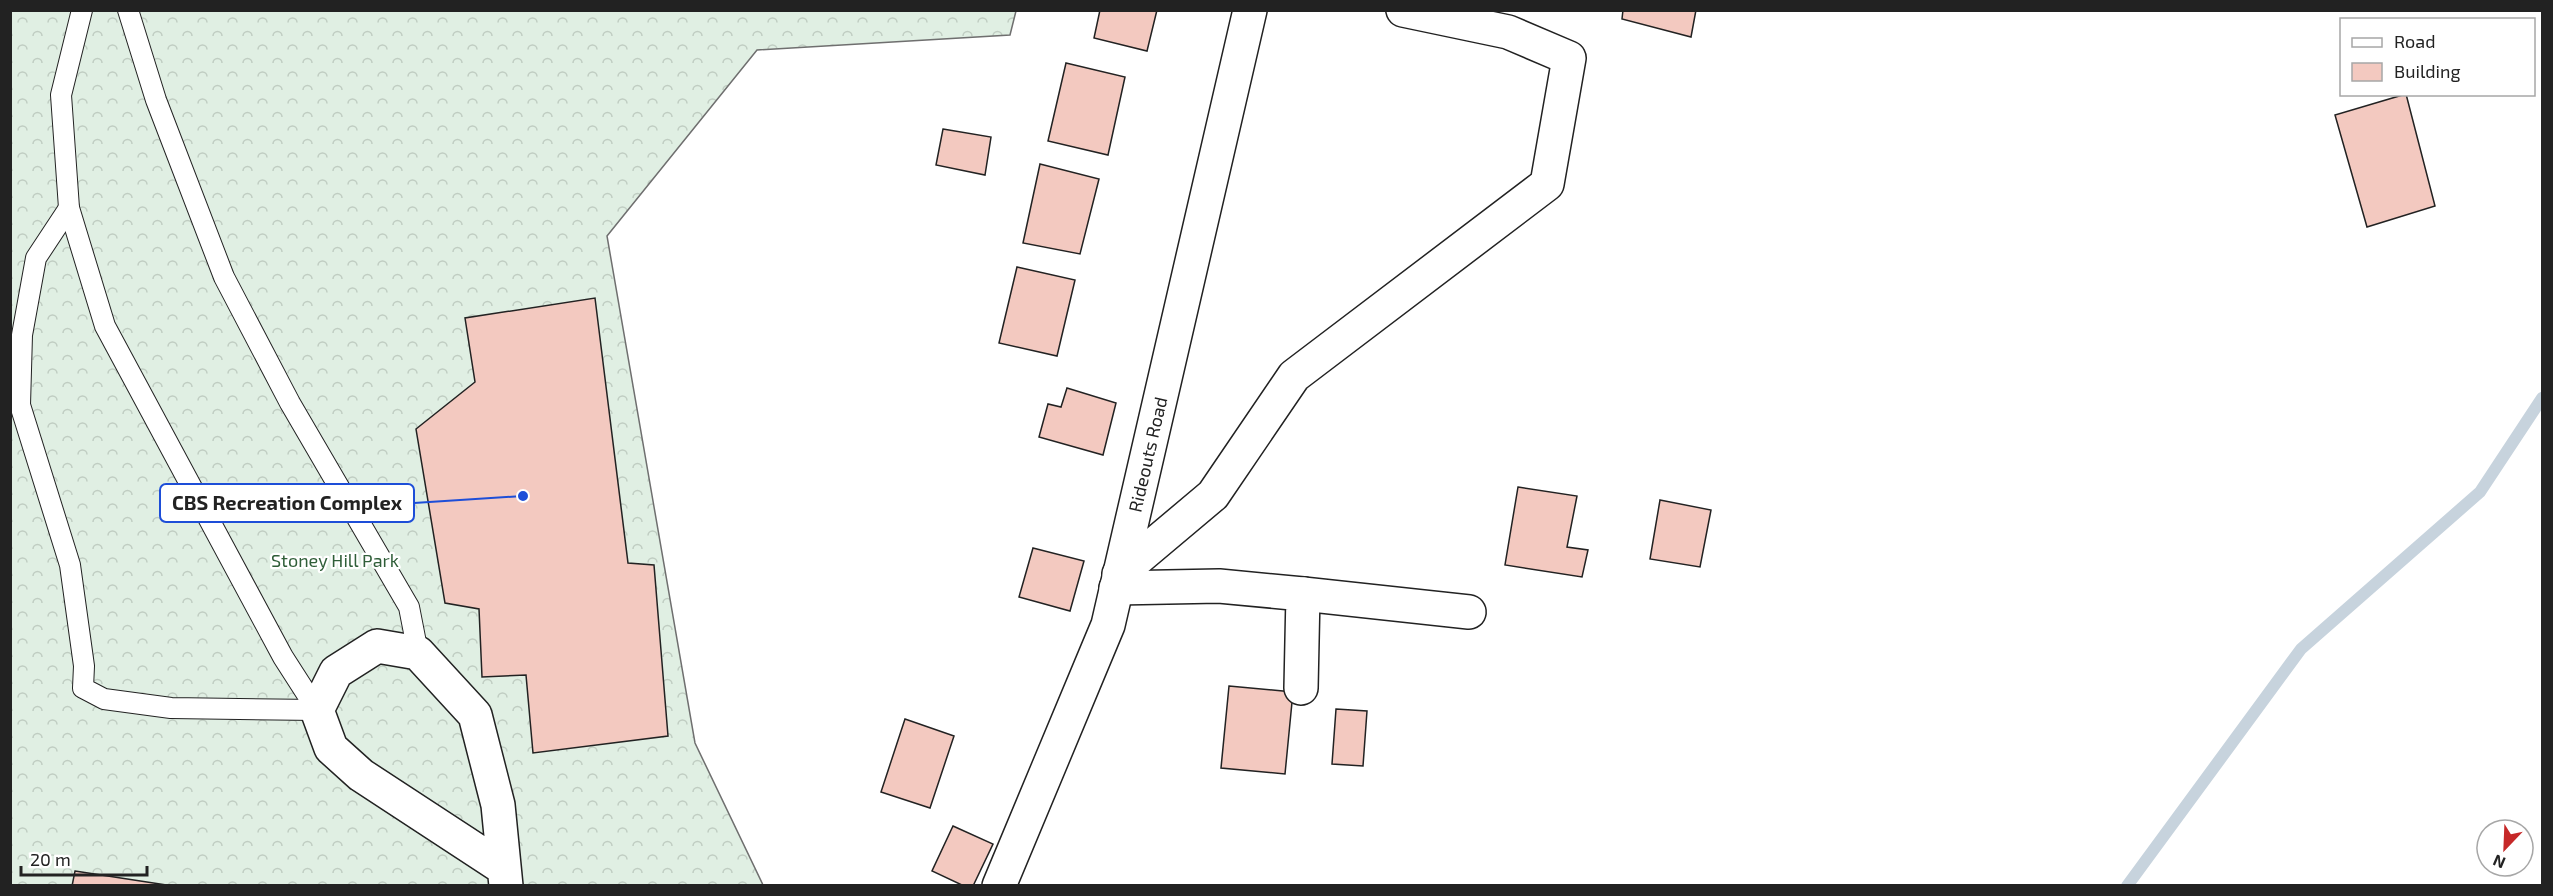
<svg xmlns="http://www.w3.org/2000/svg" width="2553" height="896" font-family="'Exo 2',sans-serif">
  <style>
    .forest { fill: url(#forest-crowns); stroke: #6f6f6f; stroke-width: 1.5 }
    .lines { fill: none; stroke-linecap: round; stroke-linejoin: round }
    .stream { stroke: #c7d3dd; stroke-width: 12 }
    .building { fill: #f3c9c0; stroke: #222; stroke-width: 1.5 }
    .lane-casing { stroke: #222; stroke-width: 22 }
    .street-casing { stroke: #222; stroke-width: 36 }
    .lane { stroke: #fff; stroke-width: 20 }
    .street { stroke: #fff; stroke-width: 33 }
    .labels { text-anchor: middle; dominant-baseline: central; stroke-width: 4.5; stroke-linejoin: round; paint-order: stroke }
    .street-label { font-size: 18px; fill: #222; stroke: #fff }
    .park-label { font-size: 18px; fill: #2f5e38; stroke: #fff }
    .leader { fill: none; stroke: #1d4ed8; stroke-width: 2 }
    .callout-dot { fill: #1d4ed8; stroke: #fff; stroke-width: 2 }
    .callout { fill: #fff; stroke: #1d4ed8; stroke-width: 2 }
    .callout-label { font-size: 20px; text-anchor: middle; font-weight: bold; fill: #222 }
  </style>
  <defs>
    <pattern id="forest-crowns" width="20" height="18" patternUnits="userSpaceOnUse" patternTransform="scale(1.5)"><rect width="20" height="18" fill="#e0efe3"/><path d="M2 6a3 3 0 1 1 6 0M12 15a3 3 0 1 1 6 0" fill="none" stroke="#c0cdc2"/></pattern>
  </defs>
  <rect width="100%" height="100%" fill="#fff"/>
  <!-- forest -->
  <path class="forest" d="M 10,11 L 1016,11 L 1010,35 L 757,50 L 607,236 L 695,743 L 763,885 L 11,885 Z"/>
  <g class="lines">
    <!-- stream -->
    <path class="stream" d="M 2127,886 L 2301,649 L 2480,492 L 2542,398"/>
  </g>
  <!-- building -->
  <g class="building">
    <path d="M 1100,10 L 1157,10 L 1147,51 L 1094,38 Z"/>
    <path d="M 1623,10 L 1696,10 L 1691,37 L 1622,19 Z"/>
    <path d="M 1066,63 L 1125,77 L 1108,155 L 1048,141 Z"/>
    <path d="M 2406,94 L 2435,206 L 2367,227 L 2335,115 Z"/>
    <path d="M 943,129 L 991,137 L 985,175 L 936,165 Z"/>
    <path d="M 1040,164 L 1099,179 L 1080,254 L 1023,243 Z"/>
    <path d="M 1017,267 L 1075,280 L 1057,356 L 999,343 Z"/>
    <path d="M 595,298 L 628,563 L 654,565 L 668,736 L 533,753 L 526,675 L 482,677 L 479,609 L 445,603 L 416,429 L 475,382 L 465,318 Z"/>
    <path d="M 1067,388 L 1116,403 L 1103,455 L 1039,437 L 1048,404 L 1061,407 Z"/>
    <path d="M 1518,487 L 1577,496 L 1567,547 L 1588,550 L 1582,577 L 1505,565 Z"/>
    <path d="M 1660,500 L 1711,510 L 1700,567 L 1650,559 Z"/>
    <path d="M 1033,548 L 1084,561 L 1070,611 L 1019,597 Z"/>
    <path d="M 1229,686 L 1293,692 L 1285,774 L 1221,768 Z"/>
    <path d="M 1336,709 L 1367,711 L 1363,766 L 1332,764 Z"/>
    <path d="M 905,719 L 954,736 L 930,808 L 881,792 Z"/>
    <path d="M 953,826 L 993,844 L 973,886 L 964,886 L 932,871 Z"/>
    <path d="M 75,871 L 173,886 L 72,886 Z"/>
  </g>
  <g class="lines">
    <!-- lane casing -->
    <g class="lane-casing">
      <g id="lane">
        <path d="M 82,10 L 61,95 L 69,208 L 105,326 L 283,657 L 317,710"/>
        <path d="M 128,10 L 156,100 L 224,277 L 290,403 L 409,607 L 418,653"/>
        <path d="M 69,208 L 36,258 L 22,335 L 20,405 L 70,565 L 84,666 L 83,688 L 104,699 L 171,708 L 317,710"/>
      </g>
    </g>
    <!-- street casing -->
    <g class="street-casing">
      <g id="street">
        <path d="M 1119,574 L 1213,495 L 1294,376 L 1547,184 L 1569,58 L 1508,32 L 1403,10"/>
        <path d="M 1116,588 L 1219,586 L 1303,594 L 1301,688"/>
        <path d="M 1303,594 L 1469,612"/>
        <path d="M 503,868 L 361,775 L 331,748 L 317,710 L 336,672 L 377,646 L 418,653 L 475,715 L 498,805 L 506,886"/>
        <path id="s1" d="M 999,886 L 1108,625 L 1250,10"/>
      </g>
    </g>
    <!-- lane -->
    <use href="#lane" class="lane"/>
    <!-- street -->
    <use href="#street" class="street"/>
  </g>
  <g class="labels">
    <!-- street labels -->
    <g class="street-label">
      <text stroke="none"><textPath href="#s1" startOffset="458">Rideouts Road</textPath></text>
    </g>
    <!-- park labels -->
    <g class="park-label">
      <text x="335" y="560">Stoney Hill Park</text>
    </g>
  </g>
  <!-- callouts -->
  <path class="leader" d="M523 496L414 503"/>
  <circle class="callout-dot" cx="523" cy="496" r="6"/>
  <rect class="callout" x="160" y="484" width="254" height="38" rx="6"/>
  <g class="callout-label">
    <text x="287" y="510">CBS Recreation Complex</text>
  </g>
  <!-- border -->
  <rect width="2553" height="896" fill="none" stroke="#222222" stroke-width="24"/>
  <!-- legend -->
  <rect x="2340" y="18" width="195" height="78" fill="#ffffff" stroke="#a7a7a7" stroke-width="1.5"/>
  <rect x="2352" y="38" width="30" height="9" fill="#ffffff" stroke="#a7a7a7" stroke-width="1.5"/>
  <text x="2394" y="48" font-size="18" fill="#222222">Road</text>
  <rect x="2352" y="63" width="30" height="18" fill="#f3c9c0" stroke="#a7a7a7" stroke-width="1.5"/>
  <text x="2394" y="78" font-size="18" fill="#222222">Building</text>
  <!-- north arrow -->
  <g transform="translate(2505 848) rotate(203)"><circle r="28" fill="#ffffff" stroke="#a7a7a7" stroke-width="1.5"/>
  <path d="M0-4.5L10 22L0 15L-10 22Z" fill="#c62828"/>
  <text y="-9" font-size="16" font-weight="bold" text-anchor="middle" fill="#222222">N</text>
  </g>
  <!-- scale -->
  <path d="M21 866v9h126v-9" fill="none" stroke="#222222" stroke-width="3"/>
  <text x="30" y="866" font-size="18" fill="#222222" stroke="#ffffff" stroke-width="4.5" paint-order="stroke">20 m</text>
</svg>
